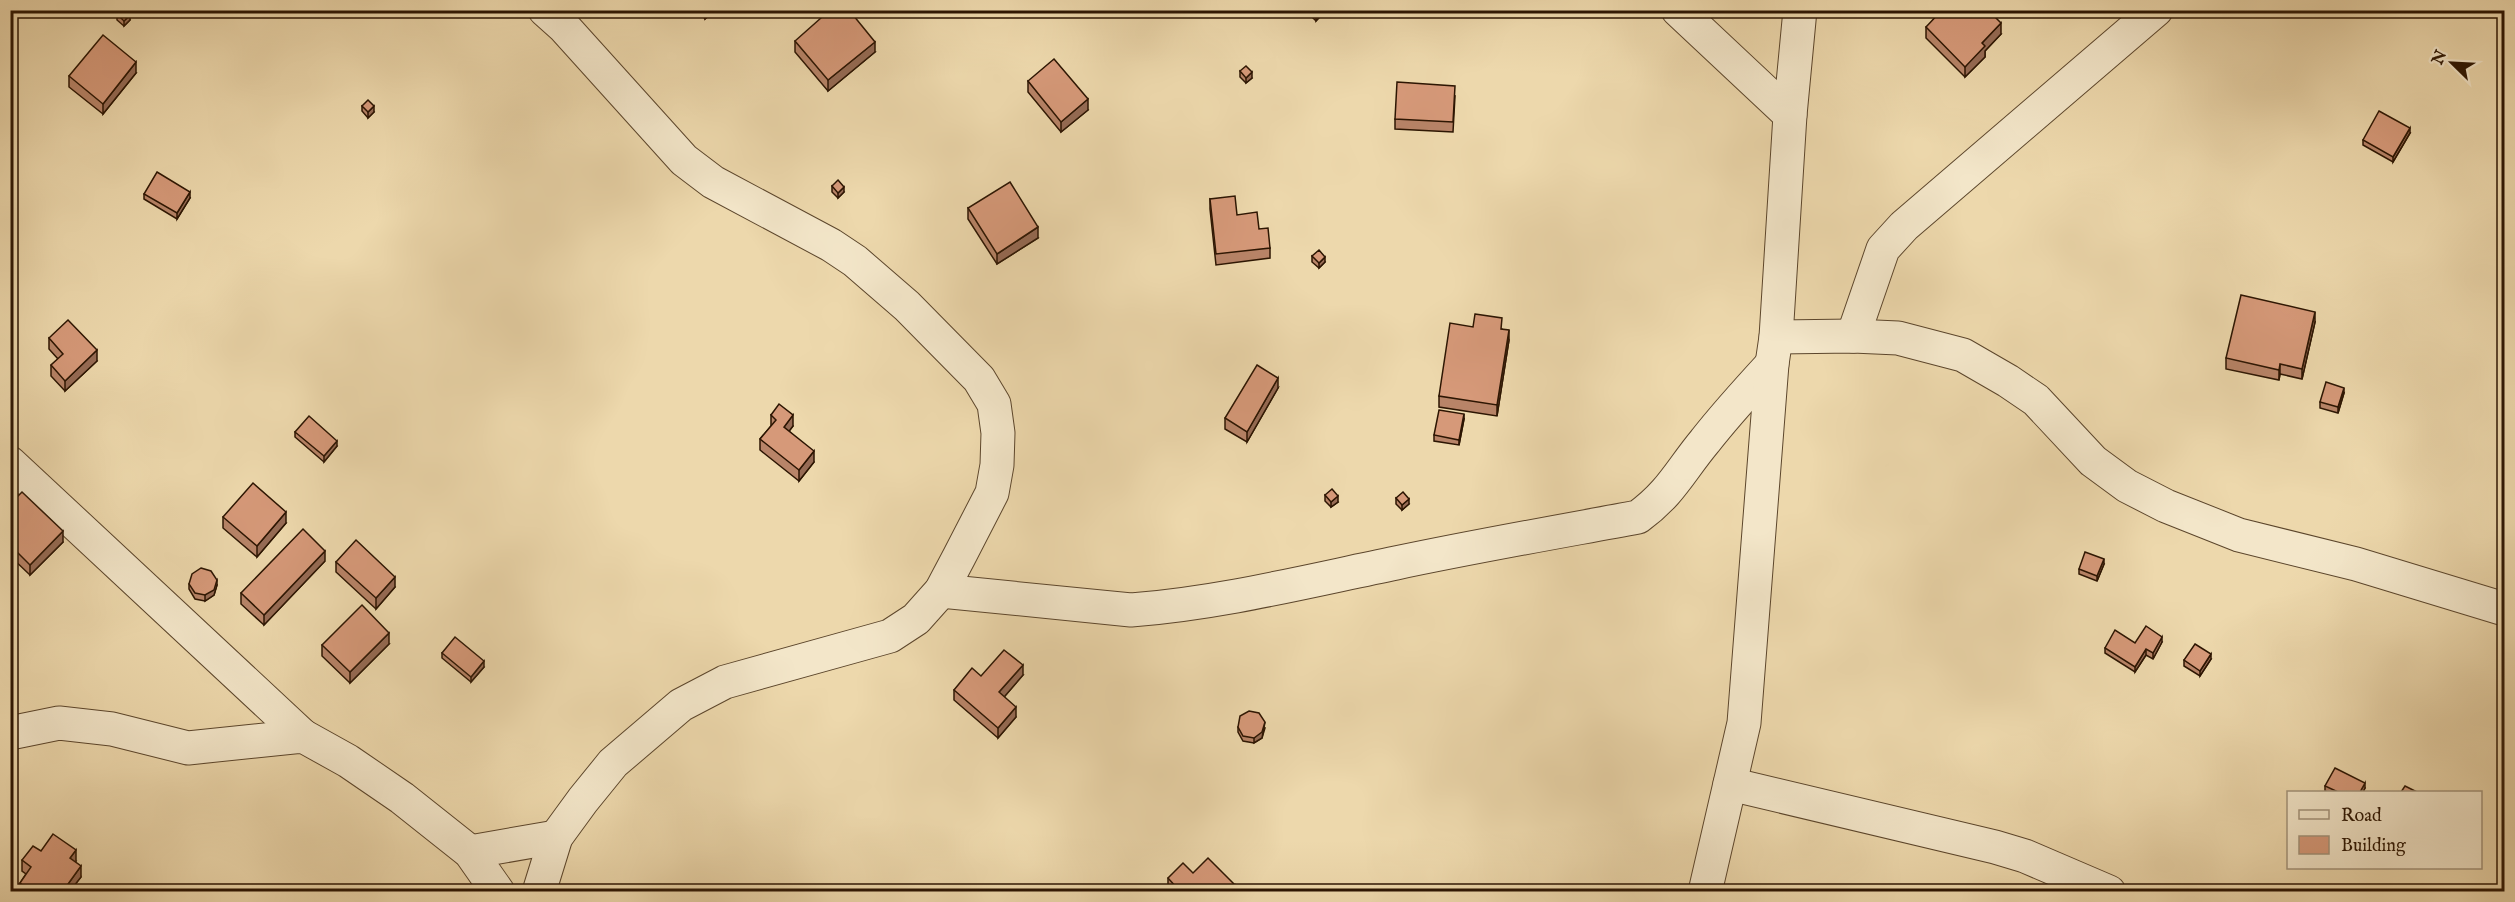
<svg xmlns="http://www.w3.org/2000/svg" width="2515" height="902" font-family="'IM FELL English',serif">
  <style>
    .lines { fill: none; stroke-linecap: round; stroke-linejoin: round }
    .minor-casing { stroke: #5c462c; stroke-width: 35 }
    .tertiary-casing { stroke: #5c462c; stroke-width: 35 }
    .minor { stroke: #f3e6c9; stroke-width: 33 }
    .tertiary { stroke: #f3e6c9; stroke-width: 33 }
    .wall { fill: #b88468; stroke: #2c1502; stroke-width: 1.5 }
    .shaded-wall { fill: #966b55; stroke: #2c1502; stroke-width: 1.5 }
    .building { fill: #d69979; stroke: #2c1502; stroke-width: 1.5 }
  </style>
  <rect width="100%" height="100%" fill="#edd8ac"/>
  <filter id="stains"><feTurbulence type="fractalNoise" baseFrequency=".00333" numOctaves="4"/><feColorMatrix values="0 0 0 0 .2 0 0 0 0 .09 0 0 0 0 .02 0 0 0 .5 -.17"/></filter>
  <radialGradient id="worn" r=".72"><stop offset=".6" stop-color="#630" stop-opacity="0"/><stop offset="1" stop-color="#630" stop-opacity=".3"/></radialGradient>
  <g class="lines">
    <!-- minor casing -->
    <g class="minor-casing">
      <g id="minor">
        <path d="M 1678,10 L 1790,115"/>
        <path d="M 1853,336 L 1883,249 L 1904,226 L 2156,10"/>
        <path d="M 1776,337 L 1853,336 L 1898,338 L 1963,355 L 2008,381 L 2036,400 L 2093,461 L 2127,486 L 2166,506 L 2239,535 L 2356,564 L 2504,609"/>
        <path d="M 10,463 L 303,736"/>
        <path d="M 941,591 L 1131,610 C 1221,603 1308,581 1396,563 C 1476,546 1557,532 1638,517 C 1671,493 1680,471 1705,441 C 1726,414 1749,389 1772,364"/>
        <path d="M 10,733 L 59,723 L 112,729 L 188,748 L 303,736 L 348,761 L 402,798 L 470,852 L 498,892"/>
        <path d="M 1730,784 L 1995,847 L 2025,856 L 2109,892"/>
        <path d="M 470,852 L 556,837"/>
        <path d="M 539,892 L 556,837 L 583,800 L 613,763 L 681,705 L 725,682 L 890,636 L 916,619 L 941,591 L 959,557 L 992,493 L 997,465 L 998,433 L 994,404 L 979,379 L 907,306 L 855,261 L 831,245 L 713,182 L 684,160 L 564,27 L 545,10"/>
      </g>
    </g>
    <!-- tertiary casing -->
    <g class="tertiary-casing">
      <path id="tertiary" d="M 1705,892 L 1744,723 L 1772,364 L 1776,337 L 1790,115 L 1800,10"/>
    </g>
    <!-- minor -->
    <use href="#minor" class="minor"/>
    <!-- tertiary -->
    <use href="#tertiary" class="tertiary"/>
  </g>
  <!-- wall -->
  <g class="wall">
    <path d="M 698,10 L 715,10 L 705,19 Z"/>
    <path d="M 1305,10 L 1326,10 L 1316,21 Z"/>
    <path d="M 117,14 L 130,20 L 124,26 L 117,20 Z"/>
    <path d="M 1926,27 L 2001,34 L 1985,51 L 1985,57 L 1965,77 L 1926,38 Z"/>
    <path d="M 795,41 L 875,52 L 828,91 L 795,52 Z"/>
    <path d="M 1240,71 L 1252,78 L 1246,83 L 1240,77 Z"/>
    <path d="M 136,73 L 103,114 L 69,87 L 69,76 Z"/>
    <path d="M 1028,81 L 1088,110 L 1061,132 L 1028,92 Z"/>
    <path d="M 1455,96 L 1453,132 L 1395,129 L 1395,119 Z"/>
    <path d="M 362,106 L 374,112 L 368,118 L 362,111 Z"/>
    <path d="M 2410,133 L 2393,162 L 2363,145 L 2363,140 Z"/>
    <path d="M 832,186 L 844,192 L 838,198 L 832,192 Z"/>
    <path d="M 144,194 L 190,198 L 177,219 L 144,199 Z"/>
    <path d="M 1210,199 L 1259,229 L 1270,248 L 1270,258 L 1216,265 L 1210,209 Z"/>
    <path d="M 968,208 L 1038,238 L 997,264 L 968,219 Z"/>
    <path d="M 1312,256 L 1325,262 L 1319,268 L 1312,262 Z"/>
    <path d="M 2315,322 L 2302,379 L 2280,374 L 2279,380 L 2226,369 L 2226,358 Z"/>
    <path d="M 1473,327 L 1502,329 L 1509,340 L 1497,416 L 1439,407 L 1439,396 Z"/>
    <path d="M 49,338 L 97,361 L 65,391 L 51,376 L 51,365 L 58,359 L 49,349 Z"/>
    <path d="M 1278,388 L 1247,442 L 1225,429 L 1225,418 Z"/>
    <path d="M 2344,393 L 2338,413 L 2320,408 L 2320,402 Z"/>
    <path d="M 771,415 L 793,426 L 789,431 L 814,462 L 799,481 L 760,450 L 760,439 L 771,426 Z"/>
    <path d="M 1464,419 L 1459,445 L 1434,441 L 1434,435 Z"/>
    <path d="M 295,432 L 337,446 L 324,462 L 295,437 Z"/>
    <path d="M 1325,495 L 1338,502 L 1331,507 L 1325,501 Z"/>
    <path d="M 1396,498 L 1409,504 L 1402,510 L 1396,504 Z"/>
    <path d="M 10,504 L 63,542 L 30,575 L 10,556 Z"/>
    <path d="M 223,517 L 286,523 L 257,557 L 223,528 Z"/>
    <path d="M 325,561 L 264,625 L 241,604 L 241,593 Z"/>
    <path d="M 336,562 L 395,587 L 376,609 L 336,572 Z"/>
    <path d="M 2104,564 L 2097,581 L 2079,574 L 2079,569 Z"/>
    <path d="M 189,584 L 217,585 L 214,595 L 205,601 L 195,599 L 189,589 Z"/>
    <path d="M 2162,642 L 2153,659 L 2146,655 L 2135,672 L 2105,653 L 2105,648 L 2135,643 Z"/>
    <path d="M 389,644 L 350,683 L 322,656 L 322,645 Z"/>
    <path d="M 442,653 L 484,667 L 471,682 L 442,658 Z"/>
    <path d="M 2211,659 L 2200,676 L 2184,666 L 2184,660 Z"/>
    <path d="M 1023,675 L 1004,697 L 1016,717 L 998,738 L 954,700 L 954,690 L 981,676 Z"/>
    <path d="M 1238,727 L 1265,728 L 1262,738 L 1254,743 L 1243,741 L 1238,732 Z"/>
    <path d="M 2325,786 L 2365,788 L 2363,792 L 2328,792 L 2325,791 Z"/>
    <path d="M 41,851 L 76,861 L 75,862 L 81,877 L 70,891 L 20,891 L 20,883 L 26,874 L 22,871 L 22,860 Z"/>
    <path d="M 1193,873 L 1235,891 L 1171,891 L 1168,889 L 1168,878 Z"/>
  </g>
  <!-- shaded-wall -->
  <g class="shaded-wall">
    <path d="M 705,10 L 715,10 L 705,19 Z"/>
    <path d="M 1321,10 L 1326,10 L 1316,21 L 1316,16 Z"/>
    <path d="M 130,15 L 130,20 L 124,26 L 124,21 Z"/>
    <path d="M 2001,23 L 2001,34 L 1985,51 L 1985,57 L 1965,77 L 1965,67 L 1982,43 Z"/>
    <path d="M 875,42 L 875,52 L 828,91 L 828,80 Z"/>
    <path d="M 136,62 L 136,73 L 103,114 L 103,104 Z"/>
    <path d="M 1252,72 L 1252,78 L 1246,83 L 1246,78 Z"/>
    <path d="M 1088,99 L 1088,110 L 1061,132 L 1061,122 Z"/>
    <path d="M 374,106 L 374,112 L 368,118 L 368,112 Z"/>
    <path d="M 2410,128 L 2410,133 L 2393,162 L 2393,157 Z"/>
    <path d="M 844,187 L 844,192 L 838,198 L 838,193 Z"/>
    <path d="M 190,192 L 190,198 L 177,219 L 177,213 Z"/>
    <path d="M 1038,227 L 1038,238 L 997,264 L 997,254 Z"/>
    <path d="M 1325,257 L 1325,262 L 1319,268 L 1319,263 Z"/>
    <path d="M 2315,312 L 2315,322 L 2302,379 L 2302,369 Z"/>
    <path d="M 1509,330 L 1509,340 L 1497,416 L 1497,405 Z"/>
    <path d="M 97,350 L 97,361 L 65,391 L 65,381 Z"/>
    <path d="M 2280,364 L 2280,374 L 2279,380 L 2279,370 Z"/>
    <path d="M 1278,378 L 1278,388 L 1247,442 L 1247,432 Z"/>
    <path d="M 2344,388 L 2344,393 L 2338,413 L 2338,407 Z"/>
    <path d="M 1464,414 L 1464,419 L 1459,445 L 1459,440 Z"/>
    <path d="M 793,415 L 793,426 L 784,438 L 784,427 Z"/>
    <path d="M 337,441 L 337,446 L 324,462 L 324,456 Z"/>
    <path d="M 814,451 L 814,462 L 799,481 L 799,470 Z"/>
    <path d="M 1338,496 L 1338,502 L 1331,507 L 1331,502 Z"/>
    <path d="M 1409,499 L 1409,504 L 1402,510 L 1402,505 Z"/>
    <path d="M 286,512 L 286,523 L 257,557 L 257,546 Z"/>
    <path d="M 63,531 L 63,542 L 30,575 L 30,565 Z"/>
    <path d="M 325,551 L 325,561 L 264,625 L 264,615 Z"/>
    <path d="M 2104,559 L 2104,564 L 2097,581 L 2097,576 Z"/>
    <path d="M 395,577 L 395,587 L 376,609 L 376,598 Z"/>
    <path d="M 217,580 L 217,585 L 214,595 L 205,601 L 205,595 Z"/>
    <path d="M 389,633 L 389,644 L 350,683 L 350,672 Z"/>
    <path d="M 2162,637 L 2162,642 L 2153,659 L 2153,653 Z"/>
    <path d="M 2146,649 L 2146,655 L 2135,672 L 2135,667 Z"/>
    <path d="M 2211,654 L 2211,659 L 2200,676 L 2200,671 Z"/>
    <path d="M 484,661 L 484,667 L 471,682 L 471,677 Z"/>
    <path d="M 1023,665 L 1023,675 L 999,703 L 999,692 Z"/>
    <path d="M 1016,707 L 1016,717 L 998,738 L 998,728 Z"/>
    <path d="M 1265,722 L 1262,738 L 1254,743 L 1254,738 Z"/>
    <path d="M 2365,783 L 2365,788 L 2363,792 L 2360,792 Z"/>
    <path d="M 76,850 L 76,861 L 70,869 L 70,858 Z"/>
    <path d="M 81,866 L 81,877 L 70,891 L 63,891 Z"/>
    <path d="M 1235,885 L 1235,891 L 1229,891 Z"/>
  </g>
  <!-- building -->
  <g class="building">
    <path d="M 121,10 L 126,10 L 130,15 L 124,21 L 117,14 Z"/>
    <path d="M 830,10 L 849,10 L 875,42 L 828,80 L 795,41 Z"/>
    <path d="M 1311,10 L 1321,10 L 1316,16 Z"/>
    <path d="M 1942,10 L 1988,10 L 2001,23 L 1982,43 L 1985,46 L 1965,67 L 1926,27 Z"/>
    <path d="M 103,35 L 136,62 L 103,104 L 69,76 Z"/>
    <path d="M 1054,59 L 1088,99 L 1061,122 L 1028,81 Z"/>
    <path d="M 1246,66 L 1252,72 L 1246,78 L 1240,71 Z"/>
    <path d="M 1397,82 L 1455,86 L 1453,122 L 1395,119 Z"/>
    <path d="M 368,100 L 374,106 L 368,112 L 362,106 Z"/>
    <path d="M 2379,111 L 2410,128 L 2393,157 L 2363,140 Z"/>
    <path d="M 157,172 L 190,192 L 177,213 L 144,194 Z"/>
    <path d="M 838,180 L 844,187 L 838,193 L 832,186 Z"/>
    <path d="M 1010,182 L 1038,227 L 997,254 L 968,208 Z"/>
    <path d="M 1235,196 L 1237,215 L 1257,212 L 1259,229 L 1268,228 L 1270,248 L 1216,254 L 1210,199 Z"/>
    <path d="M 1319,250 L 1325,257 L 1319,263 L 1312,256 Z"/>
    <path d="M 2241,295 L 2315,312 L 2302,369 L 2280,364 L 2279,370 L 2226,358 Z"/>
    <path d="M 1475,314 L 1502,318 L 1501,329 L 1509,330 L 1497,405 L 1439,396 L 1450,323 L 1473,327 Z"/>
    <path d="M 68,320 L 97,350 L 65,381 L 51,365 L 63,354 L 49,338 Z"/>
    <path d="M 1257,365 L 1278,378 L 1247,432 L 1225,418 Z"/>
    <path d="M 2326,382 L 2344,388 L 2338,407 L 2320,402 Z"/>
    <path d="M 779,404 L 793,415 L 784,427 L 814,451 L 799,470 L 760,439 L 776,420 L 771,415 Z"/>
    <path d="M 1439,410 L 1464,414 L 1459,440 L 1434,435 Z"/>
    <path d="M 309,416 L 337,441 L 324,456 L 295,432 Z"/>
    <path d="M 253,483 L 286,512 L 257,546 L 223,517 Z"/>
    <path d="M 1332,489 L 1338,496 L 1331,502 L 1325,495 Z"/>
    <path d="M 22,492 L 63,531 L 30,565 L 10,545 L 10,504 Z"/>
    <path d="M 1403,492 L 1409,499 L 1402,505 L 1396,498 Z"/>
    <path d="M 303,529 L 325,551 L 264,615 L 241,593 Z"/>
    <path d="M 356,540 L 395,577 L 376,598 L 336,562 Z"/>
    <path d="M 2085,552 L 2104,559 L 2097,576 L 2079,569 Z"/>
    <path d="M 201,568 L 211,571 L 217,580 L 214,590 L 205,595 L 195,593 L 189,584 L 192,574 Z"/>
    <path d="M 362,605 L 389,633 L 350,672 L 322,645 Z"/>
    <path d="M 2146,626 L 2162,637 L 2153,653 L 2146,649 L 2135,667 L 2105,648 L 2115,630 L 2135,643 Z"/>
    <path d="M 455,637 L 484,661 L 471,677 L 442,653 Z"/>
    <path d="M 2195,644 L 2211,654 L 2200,671 L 2184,660 Z"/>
    <path d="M 1004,650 L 1023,665 L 999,692 L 1016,707 L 998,728 L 954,690 L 972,668 L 981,676 Z"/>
    <path d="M 1249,711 L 1259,713 L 1265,722 L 1262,732 L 1254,738 L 1243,736 L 1238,727 L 1240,716 Z"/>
    <path d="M 2335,768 L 2365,783 L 2360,792 L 2338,792 L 2325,786 Z"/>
    <path d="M 2405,786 L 2417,792 L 2401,792 Z"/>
    <path d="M 53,834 L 76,850 L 70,858 L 81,866 L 63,891 L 31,891 L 20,883 L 31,867 L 22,860 L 33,846 L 41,851 Z"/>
    <path d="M 1208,858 L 1235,885 L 1229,891 L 1174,891 L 1177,888 L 1168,878 L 1183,863 L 1193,873 Z"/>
  </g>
  <!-- margin -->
  <rect width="2515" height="902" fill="none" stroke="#edd8ac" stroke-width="36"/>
  <rect x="12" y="12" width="2491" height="878" fill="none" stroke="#2c1502" stroke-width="3"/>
  <rect x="18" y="18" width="2479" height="866" fill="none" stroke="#2c1502" stroke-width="1.5"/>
  <!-- legend -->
  <rect x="2287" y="791" width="195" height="78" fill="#f3e6c9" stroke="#a39279" stroke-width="1.5"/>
  <rect x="2299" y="810" width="30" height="9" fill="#f3e6c9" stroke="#a39279" stroke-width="1.5"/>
  <text x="2341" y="821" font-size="18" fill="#2c1502">Road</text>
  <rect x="2299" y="836" width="30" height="18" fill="#d69979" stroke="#a39279" stroke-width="1.5"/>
  <text x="2341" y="851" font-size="18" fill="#2c1502">Building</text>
  <!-- north arrow -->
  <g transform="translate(2452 63) rotate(294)" stroke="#f3e6c9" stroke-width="4.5" paint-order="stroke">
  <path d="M0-4.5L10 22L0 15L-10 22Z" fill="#2c1502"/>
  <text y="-9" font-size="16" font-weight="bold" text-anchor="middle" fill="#2c1502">N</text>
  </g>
  <rect width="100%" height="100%" filter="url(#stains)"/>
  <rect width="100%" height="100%" fill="url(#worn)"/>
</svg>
